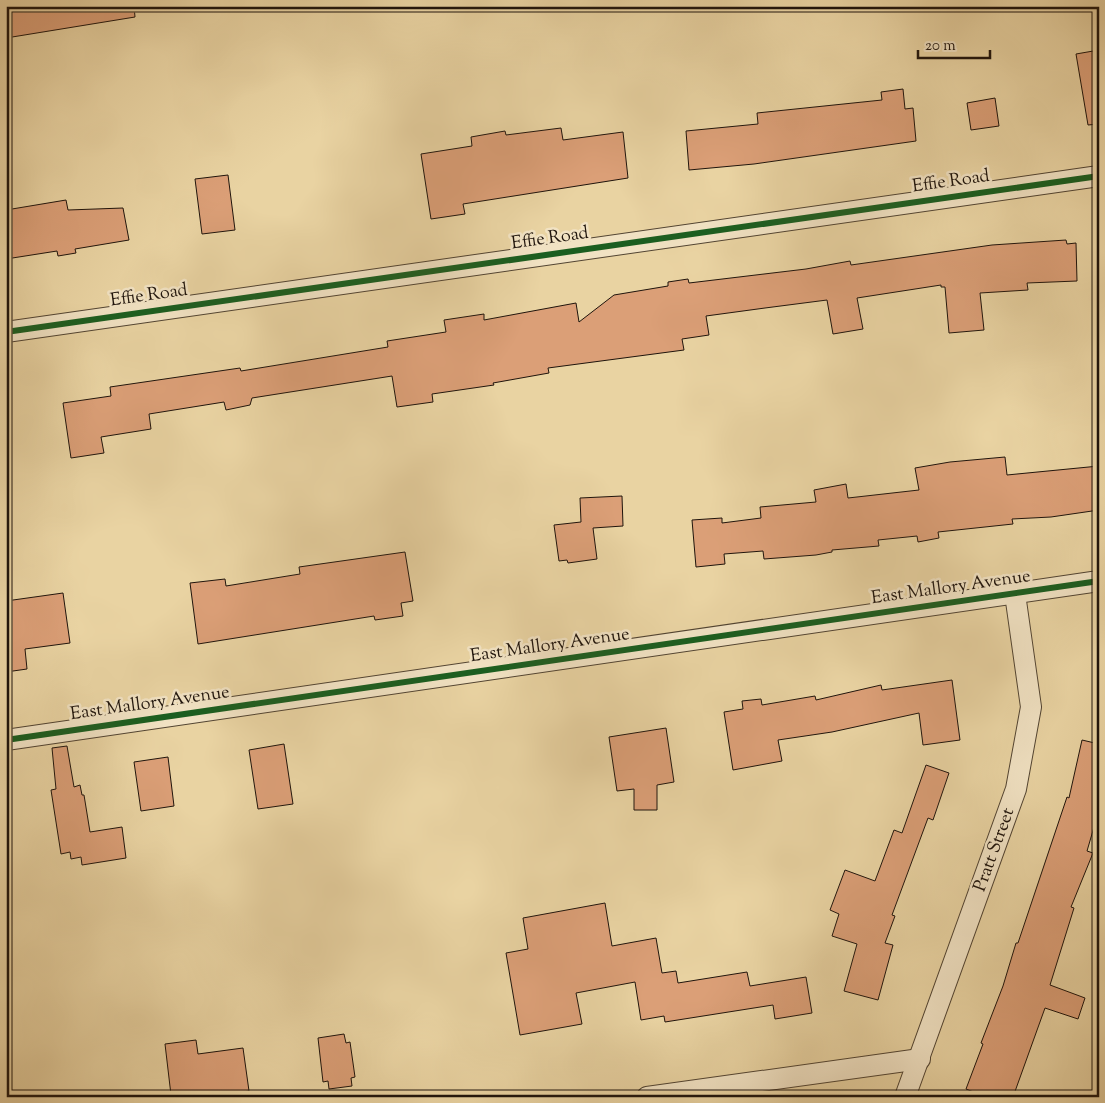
<svg xmlns="http://www.w3.org/2000/svg" width="1105" height="1103" font-family="'Sorts Mill Goudy',serif">
  <style>
    .building { fill: #db9f77; stroke: #1f140c }
    .lines { fill: none; stroke-linecap: round; stroke-linejoin: round }
    .street-casing { stroke: #524432; stroke-width: 22 }
    .street { stroke: #f1e2c3; stroke-width: 20 }
    .cycleway-casing { stroke: #f1e2c3; stroke-width: 9 }
    .cycleway { stroke: #1b5e20; stroke-width: 6 }
    .labels { text-anchor: middle; dominant-baseline: central; stroke-width: 5; stroke-linejoin: round; paint-order: stroke }
    .street-label { font-size: 18px; fill: #1f140c; stroke: #f1e2c3 }
  </style>
  <rect width="100%" height="100%" fill="#e9d3a2"/>
  <filter id="stains"><feTurbulence type="fractalNoise" baseFrequency=".004" numOctaves="4"/><feColorMatrix values="0 0 0 0 .2 0 0 0 0 .09 0 0 0 0 .02 0 0 0 .5 -.17"/></filter>
  <radialGradient id="worn" r=".72"><stop offset=".6" stop-color="#630" stop-opacity="0"/><stop offset="1" stop-color="#630" stop-opacity=".3"/></radialGradient>
  <!-- building -->
  <g class="building">
    <path d="M 6,6 L 134,6 L 135,17 L 6,38 Z"/>
    <path d="M 1099,50 L 1099,124 L 1088,125 L 1076,54 Z"/>
    <path d="M 903,89 L 905,109 L 913,108 L 916,141 L 754,164 L 689,170 L 686,131 L 758,124 L 757,113 L 882,100 L 881,92 Z"/>
    <path d="M 995,98 L 999,126 L 971,130 L 967,103 Z"/>
    <path d="M 561,128 L 563,140 L 623,132 L 628,178 L 463,204 L 465,214 L 431,219 L 421,154 L 472,146 L 471,137 L 505,131 L 506,135 Z"/>
    <path d="M 228,175 L 235,230 L 202,234 L 195,179 Z"/>
    <path d="M 66,200 L 68,210 L 123,208 L 129,240 L 75,249 L 76,253 L 58,256 L 57,251 L 6,259 L 6,210 Z"/>
    <path d="M 1066,240 L 1067,244 L 1076,243 L 1077,281 L 1027,283 L 1028,290 L 980,293 L 984,330 L 949,333 L 945,287 L 941,287 L 941,285 L 857,298 L 863,329 L 833,334 L 827,300 L 765,308 L 706,316 L 709,335 L 682,339 L 684,350 L 548,368 L 549,373 L 493,383 L 494,385 L 432,394 L 433,402 L 397,407 L 392,376 L 252,398 L 250,405 L 226,410 L 224,402 L 149,414 L 151,429 L 101,437 L 104,453 L 71,458 L 63,403 L 111,396 L 110,387 L 240,368 L 241,371 L 388,347 L 387,341 L 446,332 L 444,320 L 484,314 L 484,320 L 576,303 L 579,322 L 614,295 L 668,286 L 668,282 L 688,279 L 689,283 L 806,269 L 850,261 L 851,265 L 992,245 Z"/>
    <path d="M 1005,457 L 1007,475 L 1099,466 L 1099,510 L 1051,517 L 1012,519 L 1013,524 L 938,532 L 939,538 L 918,542 L 917,536 L 878,540 L 879,546 L 832,550 L 832,552 L 816,555 L 764,559 L 763,551 L 724,554 L 725,564 L 696,567 L 692,520 L 722,518 L 722,523 L 761,518 L 760,507 L 816,502 L 814,490 L 846,484 L 848,498 L 919,490 L 915,468 L 950,462 Z"/>
    <path d="M 622,496 L 623,526 L 593,528 L 597,559 L 568,563 L 567,560 L 559,561 L 554,525 L 581,522 L 580,498 Z"/>
    <path d="M 405,552 L 413,601 L 401,603 L 403,616 L 375,620 L 374,616 L 198,644 L 190,583 L 225,579 L 226,586 L 300,574 L 299,567 Z"/>
    <path d="M 63,593 L 70,643 L 25,649 L 27,669 L 6,672 L 6,601 Z"/>
    <path d="M 952,680 L 960,740 L 923,745 L 919,713 L 832,732 L 778,740 L 782,761 L 733,770 L 724,712 L 743,709 L 742,701 L 761,699 L 762,705 L 815,696 L 816,700 L 881,685 L 882,690 Z"/>
    <path d="M 666,728 L 674,782 L 657,785 L 657,810 L 634,810 L 634,789 L 617,791 L 609,737 Z"/>
    <path d="M 1082,740 L 1099,744 L 1099,810 L 1087,851 L 1093,853 L 1071,907 L 1074,908 L 1050,985 L 1085,998 L 1078,1019 L 1045,1008 L 1013,1097 L 986,1097 L 966,1089 L 983,1044 L 981,1043 L 1003,986 L 1016,943 L 1018,943 L 1067,797 L 1069,798 Z"/>
    <path d="M 284,744 L 293,804 L 258,809 L 249,750 Z"/>
    <path d="M 67,746 L 74,787 L 80,785 L 82,795 L 84,795 L 90,832 L 122,827 L 126,858 L 82,865 L 81,857 L 71,859 L 70,852 L 61,854 L 51,790 L 56,789 L 52,748 Z"/>
    <path d="M 168,757 L 174,806 L 141,811 L 134,762 Z"/>
    <path d="M 926,765 L 949,773 L 933,820 L 928,818 L 892,915 L 895,916 L 885,943 L 893,945 L 878,1000 L 844,991 L 857,944 L 832,936 L 839,914 L 830,910 L 845,870 L 875,881 L 894,830 L 902,833 Z"/>
    <path d="M 605,903 L 612,946 L 656,938 L 662,973 L 676,971 L 678,983 L 747,972 L 750,986 L 806,977 L 812,1013 L 775,1019 L 773,1005 L 665,1022 L 664,1016 L 641,1020 L 635,982 L 576,993 L 582,1024 L 520,1035 L 506,953 L 528,949 L 523,918 Z"/>
    <path d="M 344,1034 L 346,1043 L 350,1042 L 355,1077 L 351,1078 L 352,1086 L 329,1089 L 328,1081 L 323,1082 L 318,1038 Z"/>
    <path d="M 196,1040 L 198,1054 L 243,1048 L 249,1091 L 211,1097 L 182,1097 L 182,1093 L 171,1095 L 165,1044 Z"/>
  </g>
  <g class="lines">
    <!-- street casing -->
    <g class="street-casing">
      <g id="street">
        <path d="M 6,332 L 1099,176"/>
        <path d="M 6,740 L 1099,581"/>
        <path d="M 647,1097 L 920,1059"/>
        <path d="M 905,1097 L 1016,789 L 1031,707 L 1015,594"/>
      </g>
    </g>
    <!-- street -->
    <use href="#street" class="street"/>
    <!-- cycleway casing -->
    <g class="cycleway-casing">
      <g id="cycleway">
        <path d="M 6,332 L 1099,176"/>
        <path d="M 6,740 L 1099,581"/>
      </g>
    </g>
    <!-- cycleway -->
    <use href="#cycleway" class="cycleway"/>
  </g>
  <g class="labels">
    <!-- street labels -->
    <g class="street-label">
      <text transform="translate(951 182) rotate(-8)">Effie Road</text>
      <text transform="translate(550 239) rotate(-8)">Effie Road</text>
      <text transform="translate(149 296) rotate(-8)">Effie Road</text>
      <text transform="translate(951 588) rotate(-8)">East Mallory Avenue</text>
      <text transform="translate(550 646) rotate(-8)">East Mallory Avenue</text>
      <text transform="translate(150 704) rotate(-8)">East Mallory Avenue</text>
      <text transform="translate(995 850) rotate(-70)">Pratt Street</text>
    </g>
  </g>
  <!-- margin -->
  <rect width="1105" height="1103" fill="none" stroke="#e9d3a2" stroke-width="25"/>
  <rect x="8" y="8" width="1090" height="1088" fill="none" stroke="#1f140c" stroke-width="2.5"/>
  <rect x="12" y="12" width="1080" height="1078" fill="none" stroke="#1f140c"/>
  <!-- scale -->
  <path d="M918 50v8h72v-8" fill="none" stroke="#1f140c" stroke-width="2.5"/>
  <text x="925" y="50" font-size="15" fill="#1f140c" stroke="#f1e2c3" stroke-width="4" paint-order="stroke">20 m</text>
  <rect width="100%" height="100%" filter="url(#stains)"/>
  <rect width="100%" height="100%" fill="url(#worn)"/>
</svg>
